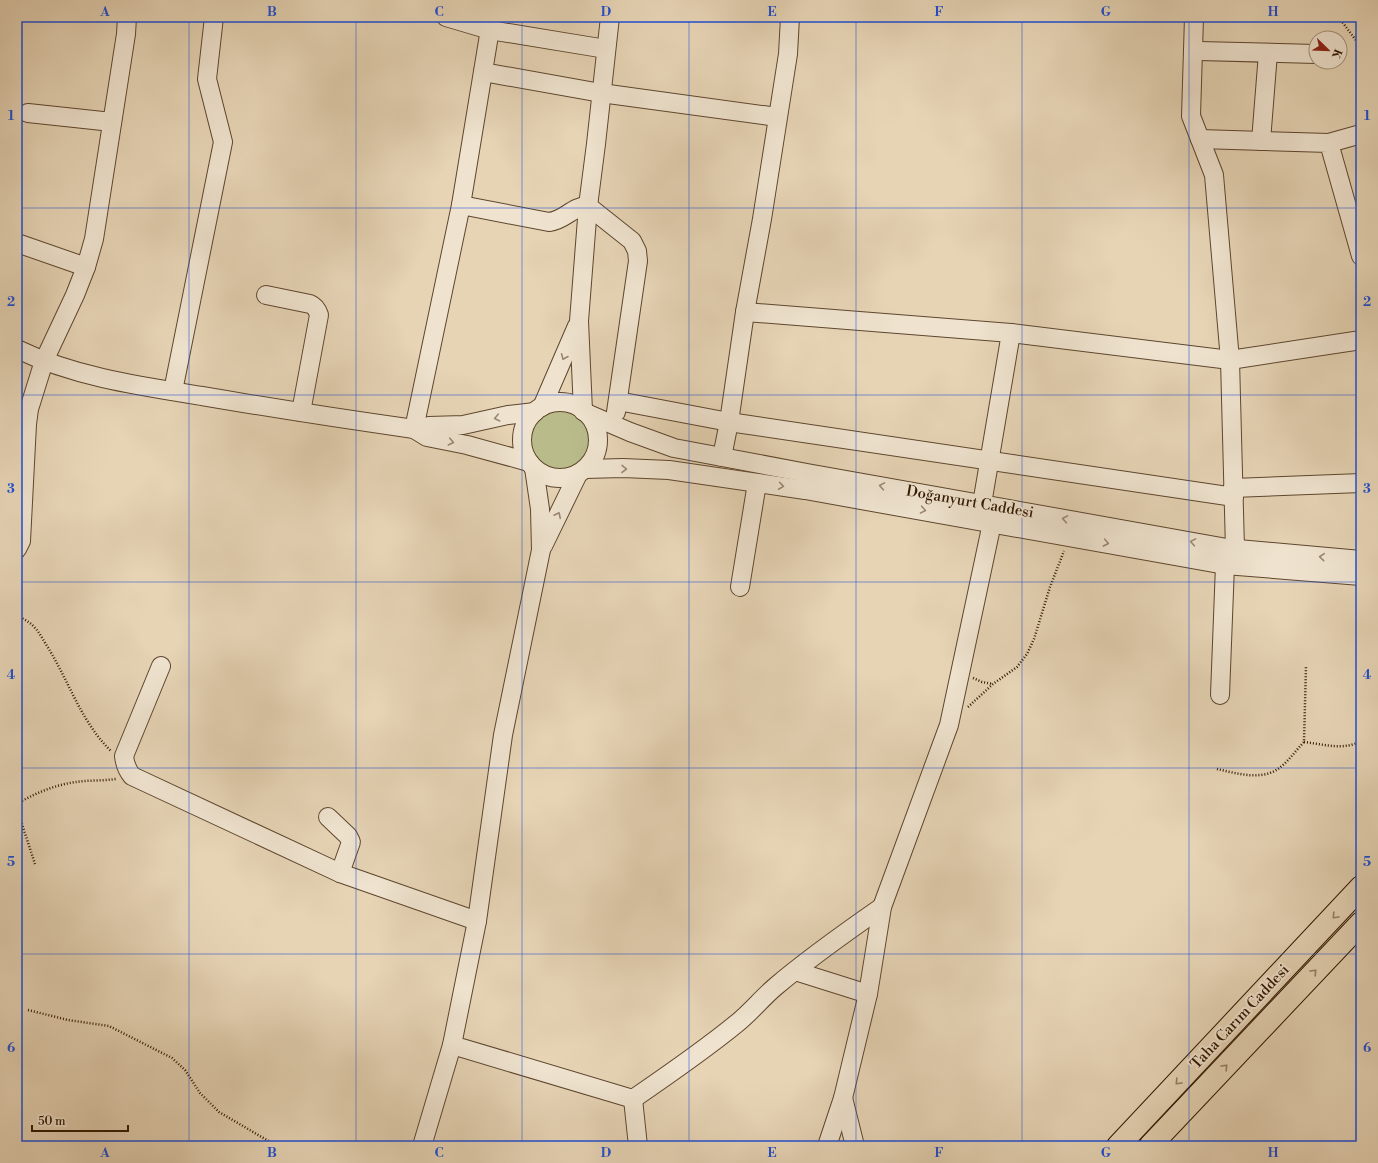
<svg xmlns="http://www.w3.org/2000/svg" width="1378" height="1163" font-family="'Libre Bodoni',serif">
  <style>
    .green { fill: #b9bb8a; stroke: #756946 }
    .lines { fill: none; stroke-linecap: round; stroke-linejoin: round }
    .minor-casing { stroke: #5e462e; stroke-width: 20 }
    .major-casing { stroke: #311701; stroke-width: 24 }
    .path { stroke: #311701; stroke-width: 2.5; stroke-dasharray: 1 2; stroke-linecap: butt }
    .minor { stroke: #efe3cf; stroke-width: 18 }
    .major { stroke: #e6d4b5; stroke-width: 22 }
    .oneway { stroke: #9a8772 }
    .oneway2 { stroke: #957f64 }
    .grid { fill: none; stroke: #1d4ed8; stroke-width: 1; stroke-opacity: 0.55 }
    .labels { text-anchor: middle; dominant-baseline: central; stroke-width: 4; stroke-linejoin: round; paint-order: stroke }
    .street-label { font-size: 15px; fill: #311701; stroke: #efe3cf }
    .neatline { fill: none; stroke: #1d4ed8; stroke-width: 1.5 }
    .grid-label { font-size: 13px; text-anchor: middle; font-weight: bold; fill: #1d4ed8 }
  </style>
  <rect width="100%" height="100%" fill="#e6d4b5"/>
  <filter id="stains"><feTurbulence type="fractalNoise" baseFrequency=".005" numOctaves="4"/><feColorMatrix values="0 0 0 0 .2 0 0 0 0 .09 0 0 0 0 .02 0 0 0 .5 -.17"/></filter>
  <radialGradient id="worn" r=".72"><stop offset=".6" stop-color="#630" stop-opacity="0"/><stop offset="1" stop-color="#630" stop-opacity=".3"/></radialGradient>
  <!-- green -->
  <circle class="green" cx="560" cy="440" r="31"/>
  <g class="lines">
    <!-- minor casing -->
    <g class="minor-casing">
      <g id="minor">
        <path d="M 446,17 L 490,30 L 606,49"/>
        <path d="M 1194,17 L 1191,116 L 1214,175 L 1230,360 L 1235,549"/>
        <path d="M 1199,51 L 1316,54"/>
        <path d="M 483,72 L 601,93 L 777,117"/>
        <path d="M 28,113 L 112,122"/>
        <path d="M 1200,139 L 1329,143 L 1361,256"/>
        <path d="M 1261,141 L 1268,53"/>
        <path d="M 1329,143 L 1361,134"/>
        <path d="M 461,205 L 549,222 C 566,220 572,206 588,206 L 632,241 L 637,251 L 638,261 L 616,412"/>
        <path d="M 17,243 L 86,267"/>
        <path d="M 266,295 L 310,304 C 315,306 317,309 319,315 L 301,412"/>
        <path d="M 745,312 L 1011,333 L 1230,360 L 1361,340"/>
        <path d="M 17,349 C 75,377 139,386 202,396 C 272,408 343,419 414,429 L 427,437 L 467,445 L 529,462"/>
        <path d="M 173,391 L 223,142 L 207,79 L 214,17"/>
        <path d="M 618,401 L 729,422 L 1234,497"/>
        <circle cx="560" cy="440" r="38"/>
        <path d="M 542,407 L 577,326"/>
        <path d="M 583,411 L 579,321 L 588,206 L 596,144 L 610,17"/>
        <path d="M 586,413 L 630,432 L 674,448 L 807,473 L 1227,548 L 1361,560"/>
        <path d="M 414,429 L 461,205 L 492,17"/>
        <path d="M 414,429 L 429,426 L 463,425 L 508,415 L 535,412"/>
        <path d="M 722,457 L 729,422 L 745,312 L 762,219 L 788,54 L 790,17"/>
        <path d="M 585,469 L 623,468 L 669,470 L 805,490 L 1225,565 L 1361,576"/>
        <path d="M 1233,488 L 1361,483"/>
        <path d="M 982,504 L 1011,333"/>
        <path d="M 543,546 L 578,474"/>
        <path d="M 17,549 L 21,541 L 27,424 L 29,409 L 44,361 L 75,295 L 86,267 L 94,239 L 126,34 L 127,17"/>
        <path d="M 740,587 L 757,483"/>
        <path d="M 161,666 L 124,756 C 125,765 127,770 132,776 L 340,873 L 477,921"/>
        <path d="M 1220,695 L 1225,565"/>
        <path d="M 328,817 L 348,836 L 351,842 L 340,873"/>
        <path d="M 795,971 L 868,994"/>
        <path d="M 452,1045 L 633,1099"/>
        <path d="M 843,1098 L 855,1146"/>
        <path d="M 633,1099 C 668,1075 703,1051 736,1024 C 750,1013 762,998 775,987 C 809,958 846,932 882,907"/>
        <path d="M 633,1099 L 638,1146"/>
        <path d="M 422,1146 L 452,1045 L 477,921 L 503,735 L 541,550 L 540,509 L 534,468"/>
        <path d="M 827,1146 L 843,1098 L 868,994 L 882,907 L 949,725 L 992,523"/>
      </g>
    </g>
    <!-- major casing -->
    <g class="major-casing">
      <g id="major">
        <path d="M 1118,1146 L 1361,887"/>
        <path d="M 1150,1146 L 1361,923"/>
      </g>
    </g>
    <!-- path -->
    <g class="path">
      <path d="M 1340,17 L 1343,23 L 1361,47"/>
      <path d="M 17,616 C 24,619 30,622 35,628 C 40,633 43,640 47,646 C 69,681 81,722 111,751"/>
      <path d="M 973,678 L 982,682 L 993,684"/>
      <path d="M 968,707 L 993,684 L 1017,667 L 1027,654 L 1034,639 L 1050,587 L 1064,551"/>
      <path d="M 1304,742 C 1323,744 1343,751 1361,741"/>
      <path d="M 1217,769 C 1239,774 1265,782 1283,765 C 1291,758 1297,749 1304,742 L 1306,666"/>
      <path d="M 17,804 C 35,793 55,785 76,782 C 89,780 103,781 116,779"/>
      <path d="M 17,809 L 35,864"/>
      <path d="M 28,1010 L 68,1020 L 109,1026 L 172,1058 L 185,1070 L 200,1093 L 219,1112 L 277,1146"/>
    </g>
    <!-- minor -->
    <use href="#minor" class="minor"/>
    <!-- major -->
    <use href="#major" class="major"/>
  </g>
  <!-- one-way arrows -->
  <defs><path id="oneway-chevron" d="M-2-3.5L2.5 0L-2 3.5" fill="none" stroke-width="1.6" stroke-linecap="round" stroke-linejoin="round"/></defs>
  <g class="oneway">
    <use href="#oneway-chevron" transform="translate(564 357) rotate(113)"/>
    <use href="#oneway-chevron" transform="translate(497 418) rotate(167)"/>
    <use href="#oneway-chevron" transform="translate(451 442) rotate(13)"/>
    <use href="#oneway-chevron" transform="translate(624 469) rotate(1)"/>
    <use href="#oneway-chevron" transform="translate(781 486) rotate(8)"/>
    <use href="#oneway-chevron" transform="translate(882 486) rotate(-170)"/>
    <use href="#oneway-chevron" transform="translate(923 510) rotate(10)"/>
    <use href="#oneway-chevron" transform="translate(558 515) rotate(-64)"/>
    <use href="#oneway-chevron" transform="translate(1065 519) rotate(-170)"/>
    <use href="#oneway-chevron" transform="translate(1193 542) rotate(-170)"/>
    <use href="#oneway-chevron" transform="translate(1106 543) rotate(11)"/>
    <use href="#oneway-chevron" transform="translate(1322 557) rotate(-175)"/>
  </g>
  <g class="oneway2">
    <use href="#oneway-chevron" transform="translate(1335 916) rotate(133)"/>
    <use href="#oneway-chevron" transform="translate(1314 972) rotate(-47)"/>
    <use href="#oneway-chevron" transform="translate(1225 1067) rotate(-47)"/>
    <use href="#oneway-chevron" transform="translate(1178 1082) rotate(133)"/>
  </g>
  <!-- grid -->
  <path class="grid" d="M 189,17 L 189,1146M 356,17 L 356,1146M 522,17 L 522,1146M 689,17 L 689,1146M 856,17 L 856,1146M 1022,17 L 1022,1146M 1189,17 L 1189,1146M 17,208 L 1361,208M 17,395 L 1361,395M 17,582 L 1361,582M 17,768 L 1361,768M 17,954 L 1361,954"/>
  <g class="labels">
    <!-- street labels -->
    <g class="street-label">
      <text transform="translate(970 502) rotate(10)">Doğanyurt Caddesi</text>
      <text transform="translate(1240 1017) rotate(-47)">Taha Carım Caddesi</text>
    </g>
  </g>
  <!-- margin -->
  <rect width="1378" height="1163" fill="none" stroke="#e6d4b5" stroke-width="44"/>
  <!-- north arrow -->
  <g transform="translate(1328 50) rotate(113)"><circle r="19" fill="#efe3cf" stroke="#a3917d"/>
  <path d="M0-3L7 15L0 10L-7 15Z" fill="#8f2418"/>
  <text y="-6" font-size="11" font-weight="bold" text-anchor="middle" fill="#311701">K</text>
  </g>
  <!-- scale -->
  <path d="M32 1125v6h96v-6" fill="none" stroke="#311701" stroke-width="2"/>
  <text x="38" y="1125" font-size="12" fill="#311701" stroke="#efe3cf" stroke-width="3" paint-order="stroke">50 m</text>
  <rect x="22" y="22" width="1334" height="1119" class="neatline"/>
  <g class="grid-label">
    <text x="105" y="16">A</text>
    <text x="272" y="16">B</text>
    <text x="439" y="16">C</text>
    <text x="606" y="16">D</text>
    <text x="772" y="16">E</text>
    <text x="939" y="16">F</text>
    <text x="1106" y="16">G</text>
    <text x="1273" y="16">H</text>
    <text x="11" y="120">1</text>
    <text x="1367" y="120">1</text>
    <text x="11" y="306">2</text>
    <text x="1367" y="306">2</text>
    <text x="11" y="493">3</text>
    <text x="1367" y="493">3</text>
    <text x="11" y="679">4</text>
    <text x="1367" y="679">4</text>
    <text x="11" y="866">5</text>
    <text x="1367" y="866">5</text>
    <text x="11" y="1052">6</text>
    <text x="1367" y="1052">6</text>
    <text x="105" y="1157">A</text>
    <text x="272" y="1157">B</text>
    <text x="439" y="1157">C</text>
    <text x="606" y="1157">D</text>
    <text x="772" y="1157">E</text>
    <text x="939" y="1157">F</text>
    <text x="1106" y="1157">G</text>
    <text x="1273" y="1157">H</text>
  </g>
  <rect width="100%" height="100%" filter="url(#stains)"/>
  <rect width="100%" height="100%" fill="url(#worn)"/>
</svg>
